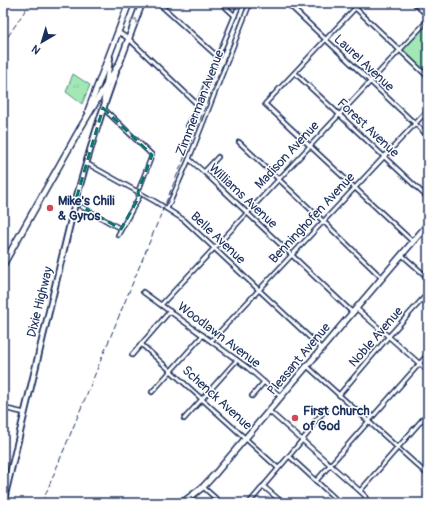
<svg xmlns="http://www.w3.org/2000/svg" width="431" height="506" font-family="Pangolin,sans-serif">
  <style>
    .grass { fill: url(#grass-tufts); stroke: #5e8c8a }
    .green { fill: #a2e8b5; stroke: #5e8c8a }
    .lines { fill: none; stroke-linecap: round; stroke-linejoin: round }
    .street-casing { stroke: #1b2f5e; stroke-width: 6 }
    .secondary-casing { stroke: #1b2f5e; stroke-width: 8 }
    .primary-casing { stroke: #1b2f5e; stroke-width: 8 }
    .street { stroke: #fff; stroke-width: 3 }
    .secondary { stroke: #fff; stroke-width: 4.5 }
    .primary { stroke: #fff; stroke-width: 5 }
    .rail { stroke: #1b2f5e; stroke-width: 1; stroke-dasharray: 6 3; stroke-linecap: butt }
    .oneway { stroke: #8d97ae }
    .marked { fill: none; stroke: #0f766e; stroke-width: 3; stroke-dasharray: 8 5; stroke-linejoin: round }
    .poi-dot { fill: #d1495b; stroke: #fff; stroke-width: 1.5 }
    .labels { text-anchor: middle; dominant-baseline: central; stroke-width: 3; stroke-linejoin: round; paint-order: stroke }
    .street-label { font-size: 13px; fill: #1b2f5e; stroke: #fff }
    .poi-label { font-size: 13px; font-weight: bold; fill: #1b2f5e; stroke: #fff; text-anchor: start }
  </style>
  <defs>
    <pattern id="grass-tufts" width="24" height="20" patternUnits="userSpaceOnUse"><rect width="24" height="20" fill="#a2e8b5"/><path d="M3 7l-1-3M5 7V3M7 7l1-3M15 17l-1-3M17 17v-4M19 17l1-3" fill="none" stroke="#8bc79e"/></pattern>
  </defs>
  <rect width="100%" height="100%" fill="#fff"/>
  <filter id="ink" filterUnits="userSpaceOnUse"><feTurbulence type="fractalNoise" baseFrequency=".025" numOctaves="2"/><feDisplacementMap in="SourceGraphic" scale="8" xChannelSelector="R" yChannelSelector="G"/><feConvolveMatrix kernelMatrix="1 2 1 2 8 2 1 2 1" color-interpolation-filters="sRGB"/></filter>
  <g filter="url(#ink)">
    <!-- grass -->
    <path class="grass" d="M 73,74 L 90,85 L 82,104 L 66,92 Z"/>
    <!-- green -->
    <path class="green" d="M 428,20 L 428,77 L 400,49 Z"/>
    <g class="lines">
      <!-- street casing -->
      <g class="street-casing">
        <g id="street">
          <path d="M 158,3 L 218,57"/>
          <path d="M 221,3 L 235,16"/>
          <path d="M 287,3 L 428,136"/>
          <path d="M 350,3 L 428,77"/>
          <path d="M 360,3 L 265,104 L 413,242"/>
          <path d="M 414,3 L 428,16"/>
          <path d="M 118,32 L 129,39 L 198,105"/>
          <path d="M 295,73 L 428,198"/>
          <path d="M 103,108 L 152,155 L 138,192 L 139,197 L 118,235"/>
          <path d="M 188,126 L 192,119 L 240,3"/>
          <path d="M 239,142 L 323,221 L 382,278"/>
          <path d="M 189,159 L 204,172 L 353,313"/>
          <path d="M 86,163 L 156,202 L 184,220 L 321,348"/>
          <path d="M 204,172 L 218,157"/>
          <path d="M 75,203 L 121,229"/>
          <path d="M 167,209 L 189,159 L 250,3"/>
          <path d="M 402,255 L 428,278"/>
          <path d="M 143,292 L 248,368 L 281,397"/>
          <path d="M 161,305 L 428,20"/>
          <path d="M 357,309 L 428,371"/>
          <path d="M 211,341 L 428,110"/>
          <path d="M 141,344 L 278,468"/>
          <path d="M 132,355 L 170,311"/>
          <path d="M 307,366 L 428,475"/>
          <path d="M 152,392 L 203,335"/>
          <path d="M 339,395 L 389,336 L 428,293"/>
          <path d="M 252,396 L 264,382"/>
          <path d="M 3,408 L 25,413"/>
          <path d="M 269,411 L 360,491 L 365,496 L 367,502"/>
          <path d="M 184,419 L 237,360"/>
          <path d="M 289,456 L 340,503"/>
          <path d="M 316,481 L 428,354"/>
          <path d="M 263,486 L 283,503"/>
          <path d="M 203,487 L 221,503"/>
          <path d="M 360,491 L 428,413"/>
          <path d="M 249,503 L 289,456 L 308,433 L 313,424 L 326,409"/>
        </g>
      </g>
      <!-- secondary casing -->
      <g class="secondary-casing">
        <g id="secondary">
          <path d="M 104,100 L 110,58"/>
          <path d="M 3,503 L 75,203 C 87,159 100,115 116,72"/>
          <path d="M 426,503 L 428,501"/>
        </g>
      </g>
      <!-- primary casing -->
      <g class="primary-casing">
        <g id="primary">
          <path d="M 88,111 L 129,3"/>
          <path d="M 3,265 L 81,127 L 120,62 L 142,3"/>
          <path d="M 182,503 L 203,487 L 215,474 L 428,224"/>
        </g>
      </g>
      <!-- street -->
      <use href="#street" class="street"/>
      <!-- secondary -->
      <use href="#secondary" class="secondary"/>
      <!-- primary -->
      <use href="#primary" class="primary"/>
      <!-- rail -->
      <g class="rail">
        <path d="M 3,44 L 30,3"/>
        <path d="M 42,503 L 248,3"/>
      </g>
    </g>
    <!-- one-way arrows -->
    <defs><path id="oneway-chevron" d="M-2-3.5L2.5 0L-2 3.5" fill="none" stroke-width="1.6" stroke-linecap="round" stroke-linejoin="round"/></defs>
    <use class="oneway" href="#oneway-chevron" transform="translate(135 21) rotate(-69)"/>
  </g>
  <!-- marked area -->
  <path class="marked" d="M 103,108 L 152,155 L 138,192 L 139,197 L 121,229 L 75,203 Z"/>
  <!-- markers -->
  <g class="poi-dot">
    <circle cx="50" cy="208" r="4"/>
    <circle cx="295" cy="418" r="4"/>
  </g>
  <g class="labels">
    <!-- street labels -->
    <g class="street-label">
      <text transform="translate(364 63) rotate(43)">Laurel Avenue</text>
      <text transform="translate(200 103) rotate(-69)">Zimmerman Avenue</text>
      <text transform="translate(368 128) rotate(43)">Forest Avenue</text>
      <text transform="translate(287 155) rotate(-47)">Madison Avenue</text>
      <text transform="translate(243 196) rotate(43)">Williams Avenue</text>
      <text transform="translate(312 218) rotate(-47)">Benninghofen Avenue</text>
      <text transform="translate(218 238) rotate(43)">Belle Avenue</text>
      <text transform="translate(40 302) rotate(-76)">Dixie Highway</text>
      <text transform="translate(219 335) rotate(37)">Woodlawn Avenue</text>
      <text transform="translate(376 337) rotate(-49)">Noble Avenue</text>
      <text transform="translate(299 359) rotate(-50)">Pleasant Avenue</text>
      <text transform="translate(217 398) rotate(42)">Schenck Avenue</text>
    </g>
    <!-- poi labels -->
    <g class="poi-label">
      <text x="58" y="201">Mike's Chili<tspan x="58" dy="15">&amp; Gyros</tspan></text>
      <text x="303" y="411">First Church<tspan x="303" dy="15">of God</tspan></text>
    </g>
  </g>
  <!-- margin -->
  <rect width="431" height="506" fill="none" stroke="#fff" stroke-width="16"/>
  <rect x="8" y="8" width="415" height="490" fill="none" stroke="#1b2f5e" stroke-width="1.5" filter="url(#ink)"/>
  <!-- north arrow -->
  <g transform="translate(42 42) rotate(218)" stroke="#ffffff" stroke-width="3" paint-order="stroke">
  <path d="M0-3L7 15L0 10L-7 15Z" fill="#1b2f5e"/>
  <text y="-6" font-size="11" font-weight="bold" text-anchor="middle" fill="#1b2f5e">N</text>
  </g>
</svg>
